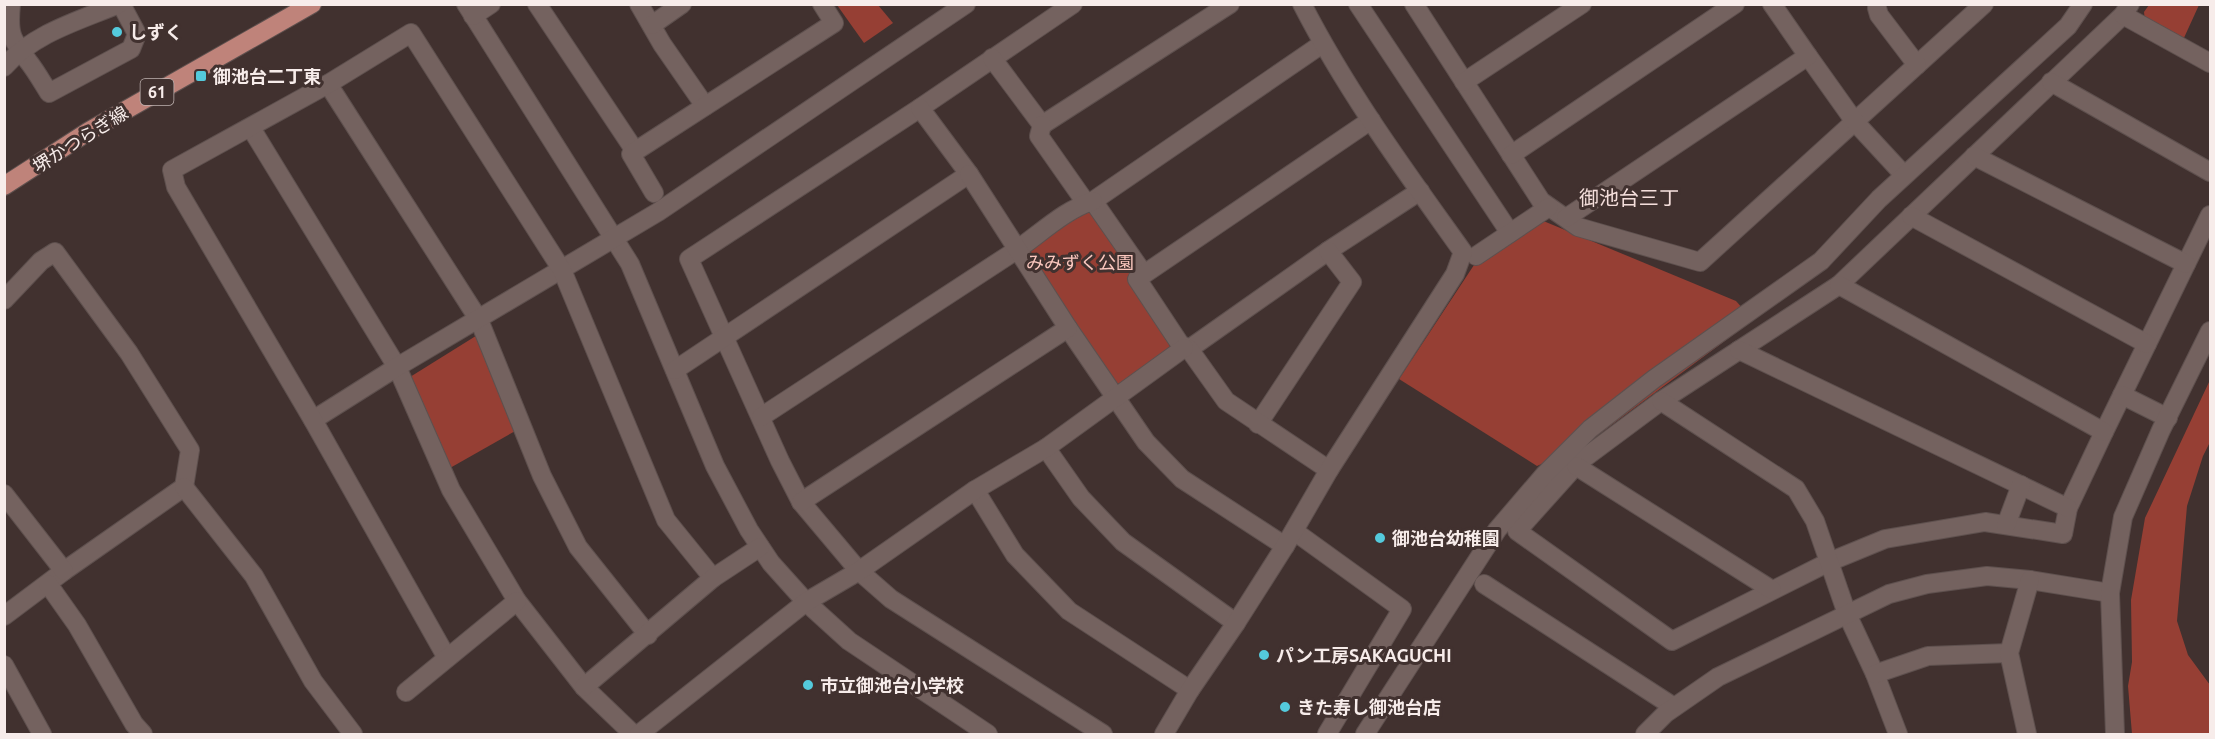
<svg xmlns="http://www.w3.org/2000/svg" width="2215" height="739" font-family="Ubuntu,'Noto Sans JP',sans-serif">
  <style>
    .green { fill: #963f34 }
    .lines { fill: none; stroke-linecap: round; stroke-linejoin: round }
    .minor-casing { stroke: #5e504e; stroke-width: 20 }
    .major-casing { stroke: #5e504e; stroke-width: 20 }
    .minor { stroke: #74625f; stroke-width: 18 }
    .major { stroke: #bf837a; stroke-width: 18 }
    .poi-dot { fill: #54cadc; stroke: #41312f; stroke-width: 2 }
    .labels { text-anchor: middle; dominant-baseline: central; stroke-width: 6; stroke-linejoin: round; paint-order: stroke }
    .shield { fill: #41312f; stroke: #c0b4b2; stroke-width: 1.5 }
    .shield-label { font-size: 16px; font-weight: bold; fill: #f7ecea }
    .poi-label { font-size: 18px; font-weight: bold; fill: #f7ecea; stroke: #41312f; text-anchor: start }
    .street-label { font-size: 18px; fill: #f7ecea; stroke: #41312f }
    .park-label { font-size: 18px; fill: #fcc8bf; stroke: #41312f }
    .neighbourhood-label { font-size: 20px; fill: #f4dedb; stroke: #41312f }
  </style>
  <rect width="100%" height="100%" fill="#41312f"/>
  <!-- green -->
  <g class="green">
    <path d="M 837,5 L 878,5 L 893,23 L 864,43 Z"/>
    <path d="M 2149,5 L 2199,5 L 2183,40 L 2145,21 L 2144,12 Z"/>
    <path d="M 1089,204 L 1180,344 L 1115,386 L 1023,247 Z"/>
    <path d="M 1541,220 L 1736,301 L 1753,320 L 1587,443 L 1537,466 L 1399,379 L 1474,265 Z"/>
    <path d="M 479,334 L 517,430 L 450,468 L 410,377 Z"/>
    <path d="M 2210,380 L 2210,442 L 2203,456 L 2187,506 L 2177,621 L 2188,655 L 2210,685 L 2210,734 L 2132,734 L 2128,686 L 2132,662 L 2131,600 L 2145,518 Z"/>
  </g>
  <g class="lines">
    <!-- minor casing -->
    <g class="minor-casing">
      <g id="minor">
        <path d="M 11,4 C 8,34 11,38 28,61 C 36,71 42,82 49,93 L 131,49 L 137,34 L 121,4"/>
        <path d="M 466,4 L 630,264 L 715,466 L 749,530 L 771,563 L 806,602 L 849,641 L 988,734"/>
        <path d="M 537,4 L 635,151"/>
        <path d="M 639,4 L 662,44 L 705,106"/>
        <path d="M 1073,4 L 920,108 L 689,259 L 780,461 L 801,502 L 859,571 L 891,599 L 1103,734"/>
        <path d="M 1358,4 L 1510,233"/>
        <path d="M 1414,4 L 1541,201 L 1578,227 L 1700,262 L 1984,4"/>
        <path d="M 2130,4 L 2123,15 L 1839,285 L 1661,401 L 1579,462 L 1517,531 L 1672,641 L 1829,562 L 1885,539 L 1985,522 L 2063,534 L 2068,508 L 2104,432 L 2210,215"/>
        <path d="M 1877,8 L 1879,15 L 1917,65"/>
        <path d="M 2123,15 L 2210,63"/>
        <path d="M 473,16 L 491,4"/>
        <path d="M 652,25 L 682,4"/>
        <path d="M 1808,56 L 1855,122 L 1904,175"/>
        <path d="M 992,58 L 1042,125 L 1230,4"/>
        <path d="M 4,67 C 34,33 78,21 119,4"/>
        <path d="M 1464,82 L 1582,4"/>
        <path d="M 2051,82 L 2210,172"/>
        <path d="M 328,84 L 479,320 L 542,476 L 578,547 L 648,635"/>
        <path d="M 1042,125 L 1039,136 L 1086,203"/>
        <path d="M 251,128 L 397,367 L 451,490 L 517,601 L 584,687 L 633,734"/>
        <path d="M 1511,155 L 1735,4"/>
        <path d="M 1974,156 L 2186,264"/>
        <path d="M 654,193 L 631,154 L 834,23 L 822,4"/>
        <path d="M 1911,216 L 2147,344"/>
        <path d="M 1566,218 L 1808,56 L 1772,4"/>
        <path d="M 1476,256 L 1549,207"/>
        <path d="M 1143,273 L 1093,201 L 1322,44"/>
        <path d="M 1839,285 L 2104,432"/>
        <path d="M 4,300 L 41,261 L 55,252 L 129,353 L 190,450 L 184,487 L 64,571 L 4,616"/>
        <path d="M 1068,328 L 1146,442 L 1182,479 L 1285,546"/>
        <path d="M 1189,349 L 1328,251 L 1420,191"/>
        <path d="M 1739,350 L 2068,508"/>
        <path d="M 675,370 L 969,174 L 920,108"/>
        <path d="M 2122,395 L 2168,418"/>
        <path d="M 1661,401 L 1796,489 L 1815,521 L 1847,614 L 1875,674 L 1898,734"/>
        <path d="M 761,417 C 844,363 926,309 1009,255 C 1036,238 1063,210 1093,201"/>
        <path d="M 313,420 L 397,367 L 658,212 L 966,4"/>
        <path d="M 1258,424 L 1352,282 L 1328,251"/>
        <path d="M 1046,448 L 1081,498 L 1123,542 L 1236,623"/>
        <path d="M 1576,466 L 1772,590"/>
        <path d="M 1329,470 L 1226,401 L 1189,349 L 1180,344 L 1137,279 L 1371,120"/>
        <path d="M 184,487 L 254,576 L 313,681 L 353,734"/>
        <path d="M 975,490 L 1015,555 L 1069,611 L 1190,690"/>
        <path d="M 4,494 L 64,571"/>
        <path d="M 801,502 L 1068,328 L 969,174"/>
        <path d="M 2006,525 L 2021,485"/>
        <path d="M 1294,531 L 1402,609 L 1327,734"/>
        <path d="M 48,584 L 77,625 L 134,724 L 143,734"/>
        <path d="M 1484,584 L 1674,707"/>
        <path d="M 447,658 L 313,420 L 176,187 L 172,170 L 328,84 L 411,33 L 562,270 L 666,520 L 713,578"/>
        <path d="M 4,665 L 42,734"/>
        <path d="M 1875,674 L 1928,656 L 2009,653"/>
        <path d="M 584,687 L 713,578 L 760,547"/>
        <path d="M 406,692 L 517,601"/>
        <path d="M 639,734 L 806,602 L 859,571 L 975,490 L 1046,448 L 1184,348"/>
        <path d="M 1164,734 L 1190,690 L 1236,623 L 1285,546 L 1329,470 L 1455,274 L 1463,252 C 1406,172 1347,92 1302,4"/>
        <path d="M 1365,734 L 1497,530 L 1545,474 L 1590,429 L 1654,379 L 1821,261 L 1879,199 L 2068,26 L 2083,4"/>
        <path d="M 1645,734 L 1666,713 L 1718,677 L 1889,594 L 1927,584 L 1987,576 L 2030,580 L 2110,593"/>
        <path d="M 2027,734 L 2009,653 L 2030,580"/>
        <path d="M 2115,734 L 2110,593 L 2123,517 L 2161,430 L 2210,331"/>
      </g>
    </g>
    <!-- major casing -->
    <g class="major-casing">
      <path id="major" d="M 4,186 L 89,131 L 312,4"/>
    </g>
    <!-- minor -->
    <use href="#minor" class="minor"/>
    <!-- major -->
    <use href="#major" class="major"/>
  </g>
  <!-- markers -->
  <g class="poi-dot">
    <circle cx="117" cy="32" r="6"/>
    <rect x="195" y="70" width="12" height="12" rx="3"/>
    <circle cx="1380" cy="538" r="6"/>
    <circle cx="1264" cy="655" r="6"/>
    <circle cx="808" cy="685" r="6"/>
    <circle cx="1285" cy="707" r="6"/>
  </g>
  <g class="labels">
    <!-- shield labels -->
    <rect class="shield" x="140.5" y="79" width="33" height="26" rx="4.5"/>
    <g class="shield-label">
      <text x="157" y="92">61</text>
    </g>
    <!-- poi labels -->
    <g class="poi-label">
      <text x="129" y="32">しずく</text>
      <text x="213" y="76">御池台二丁東</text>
      <text x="1392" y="538">御池台幼稚園</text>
      <text x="1276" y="655">パン工房SAKAGUCHI</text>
      <text x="820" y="685">市立御池台小学校</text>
      <text x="1297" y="707">きた寿し御池台店</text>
    </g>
    <!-- street labels -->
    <g class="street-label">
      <text transform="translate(80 139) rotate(-32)">堺かつらぎ線</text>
    </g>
    <!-- park labels -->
    <g class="park-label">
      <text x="1080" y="262">みみずく公園</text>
    </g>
    <!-- neighbourhood labels -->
    <g class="neighbourhood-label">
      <text x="1629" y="197">御池台三丁</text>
    </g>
  </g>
  <!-- border -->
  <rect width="2215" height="739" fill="none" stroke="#f7ecea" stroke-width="12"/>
</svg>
